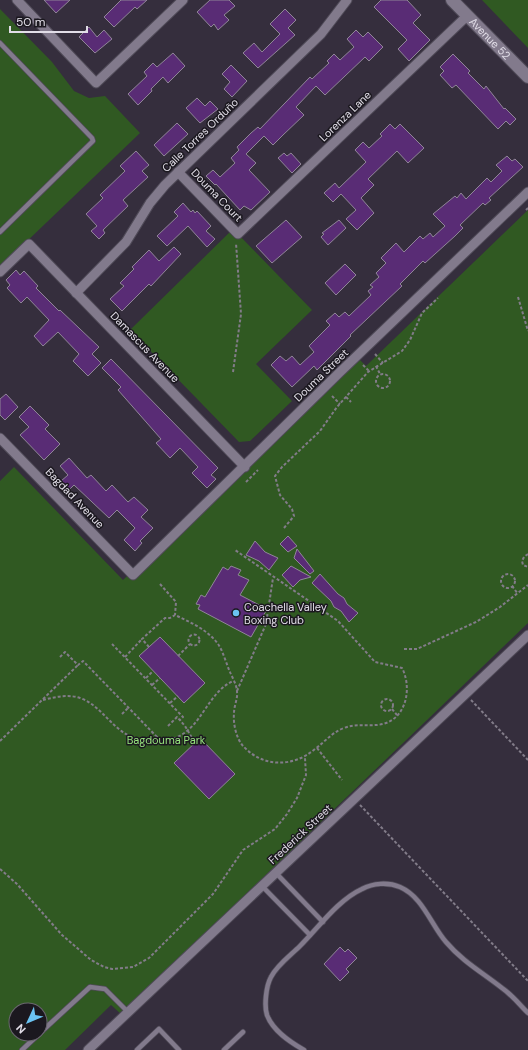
<svg xmlns="http://www.w3.org/2000/svg" width="528" height="1050" font-family="'DM Sans',sans-serif">
  <style>
    .green { fill: #305922; fill-rule: evenodd }
    .building { fill: #592c75; stroke: #908598 }
    .lines { fill: none; stroke-linecap: round; stroke-linejoin: round }
    .lane-casing { stroke: #4f4a57; stroke-width: 6 }
    .street-casing { stroke: #4f4a57; stroke-width: 11 }
    .secondary-casing { stroke: #4f4a57; stroke-width: 14 }
    .path { stroke: #827c89; stroke-width: 2; stroke-dasharray: 3 2; stroke-linecap: butt }
    .lane { stroke: #827a8c; stroke-width: 4.5 }
    .street { stroke: #827a8c; stroke-width: 9 }
    .secondary { stroke: #827a8c; stroke-width: 12 }
    .poi-dot { fill: #6bc3f2; stroke: #1b181f; stroke-width: 1.5 }
    .labels { text-anchor: middle; dominant-baseline: central; stroke-width: 3; stroke-linejoin: round; paint-order: stroke }
    .street-label { font-size: 11px; fill: #e1dde7; stroke: #1b181f }
    .poi-label { font-size: 11px; fill: #e1dde7; stroke: #1b181f; text-anchor: start }
    .park-label { font-size: 11px; fill: #97e47e; stroke: #1b181f }
  </style>
  <rect width="100%" height="100%" fill="#352e3d"/>
  <!-- green -->
  <g class="green">
    <path d="M 482,0 L 528,0 L 528,48 Z"/>
    <path d="M 0,9 L 52,62 L 74,91 L 89,98 L 105,96 L 140,133 L 0,267 Z"/>
    <path d="M 528,210 L 528,623 L 121,1014 L 111,1005 L 65,1050 L 0,1050 L 0,481 L 14,467 L 123,580 L 356,356 L 366,366 ZM 16,1010 L 40,1010 L 40,1034 L 16,1034 Z"/>
    <path d="M 233,229 L 312,310 L 256,364 L 292,401 L 250,441 L 239,442 L 130,330 Z"/>
  </g>
  <!-- building -->
  <g class="building">
    <path d="M 44,0 L 70,0 L 56,13 Z"/>
    <path d="M 121,0 L 147,0 L 137,9 L 135,7 L 114,27 L 104,17 Z"/>
    <path d="M 210,0 L 229,0 L 235,6 L 224,15 L 229,20 L 218,30 L 214,24 L 211,27 L 197,12 Z"/>
    <path d="M 381,0 L 407,0 L 421,15 L 413,23 L 430,40 L 409,61 L 398,49 L 407,40 L 374,7 Z"/>
    <path d="M 285,9 L 296,20 L 288,28 L 295,35 L 258,68 L 243,53 L 254,43 L 262,52 L 280,34 L 270,24 Z"/>
    <path d="M 89,27 L 97,37 L 104,30 L 112,39 L 95,53 L 79,37 Z"/>
    <path d="M 356,30 L 363,37 L 368,32 L 383,47 L 369,61 L 365,57 L 325,95 L 316,86 L 296,107 L 304,115 L 283,135 L 273,145 L 264,136 L 246,154 L 256,163 L 249,170 L 270,192 L 251,210 L 244,206 L 240,210 L 216,184 L 215,185 L 206,176 L 213,170 L 220,177 L 235,163 L 231,158 L 239,150 L 237,147 L 251,133 L 258,127 L 260,129 L 310,77 L 312,79 L 329,63 L 327,61 L 334,54 L 340,60 L 354,47 L 347,39 Z"/>
    <path d="M 173,53 L 185,66 L 168,83 L 163,77 L 151,89 L 152,91 L 138,105 L 128,94 L 147,76 L 144,72 L 153,63 L 157,67 Z"/>
    <path d="M 453,54 L 470,71 L 468,73 L 484,89 L 486,86 L 504,109 L 505,108 L 516,119 L 510,125 L 506,121 L 498,129 L 456,85 L 452,88 L 440,75 L 444,71 L 440,67 Z"/>
    <path d="M 231,65 L 247,81 L 232,97 L 224,89 L 230,82 L 222,74 Z"/>
    <path d="M 197,98 L 205,106 L 210,101 L 218,109 L 200,123 L 186,108 Z"/>
    <path d="M 177,123 L 188,134 L 164,156 L 154,145 Z"/>
    <path d="M 390,124 L 395,129 L 400,124 L 424,148 L 408,163 L 397,151 L 368,179 L 374,185 L 361,198 L 374,213 L 357,230 L 346,219 L 356,210 L 341,194 L 333,202 L 324,193 L 335,183 L 339,188 L 366,162 L 355,150 L 363,142 L 369,148 L 382,136 L 380,134 Z"/>
    <path d="M 136,151 L 149,165 L 142,171 L 148,177 L 123,200 L 128,206 L 103,230 L 105,233 L 99,239 L 91,231 L 97,226 L 86,214 L 103,198 L 100,195 L 125,171 L 120,166 Z"/>
    <path d="M 284,153 L 287,156 L 291,153 L 301,164 L 292,173 L 278,158 Z"/>
    <path d="M 507,156 L 512,161 L 515,159 L 523,167 L 489,198 L 491,200 L 485,205 L 483,203 L 460,225 L 463,228 L 455,236 L 425,263 L 423,261 L 400,284 L 402,286 L 350,335 L 351,336 L 317,370 L 314,366 L 292,387 L 271,365 L 280,356 L 286,361 L 292,356 L 300,365 L 314,352 L 309,346 L 330,325 L 326,321 L 335,313 L 339,317 L 345,312 L 349,316 L 371,295 L 368,291 L 373,287 L 370,285 L 379,277 L 376,273 L 386,263 L 381,258 L 396,243 L 404,252 L 420,236 L 423,239 L 430,233 L 433,237 L 445,226 L 433,214 L 455,196 L 457,198 L 461,193 L 466,199 L 487,178 L 491,182 L 502,171 L 496,165 Z"/>
    <path d="M 183,203 L 191,212 L 193,210 L 195,213 L 197,211 L 211,226 L 206,231 L 215,239 L 207,247 L 188,226 L 167,246 L 157,236 L 178,216 L 174,212 Z"/>
    <path d="M 286,220 L 302,237 L 272,263 L 256,246 Z"/>
    <path d="M 339,220 L 346,228 L 328,245 L 321,237 L 324,234 L 322,233 Z"/>
    <path d="M 174,247 L 181,254 L 151,286 L 149,284 L 122,311 L 110,299 L 124,286 L 120,283 L 134,269 L 132,267 L 149,250 L 159,261 Z"/>
    <path d="M 345,264 L 356,275 L 336,295 L 325,283 Z"/>
    <path d="M 16,270 L 20,275 L 24,271 L 38,286 L 36,288 L 59,311 L 60,310 L 99,347 L 92,354 L 101,363 L 88,376 L 73,361 L 79,354 L 58,332 L 43,346 L 34,336 L 49,320 L 27,297 L 21,303 L 7,288 L 10,285 L 6,280 Z"/>
    <path d="M 111,359 L 218,468 L 211,475 L 216,479 L 207,488 L 192,473 L 198,467 L 180,448 L 170,458 L 156,443 L 161,439 L 118,390 L 121,387 L 102,368 Z"/>
    <path d="M 6,394 L 18,407 L 5,420 L 0,415 L 0,399 Z"/>
    <path d="M 30,406 L 49,425 L 45,429 L 60,444 L 44,460 L 20,435 L 29,427 L 19,417 Z"/>
    <path d="M 69,458 L 87,478 L 91,475 L 106,491 L 112,485 L 128,502 L 134,497 L 148,510 L 141,517 L 153,528 L 140,541 L 142,543 L 135,551 L 124,540 L 135,528 L 117,510 L 109,518 L 74,485 L 69,490 L 61,481 L 68,475 L 60,466 Z"/>
    <path d="M 288,536 L 297,546 L 288,552 L 280,544 Z"/>
    <path d="M 255,541 L 265,552 L 278,558 L 269,570 L 259,561 L 246,555 Z"/>
    <path d="M 297,549 L 314,571 L 310,574 L 294,558 Z"/>
    <path d="M 231,566 L 241,570 L 238,575 L 249,580 L 240,595 L 267,609 L 251,637 L 198,609 L 200,605 L 196,604 L 201,595 L 205,597 L 223,567 L 228,570 Z"/>
    <path d="M 291,566 L 311,577 L 300,580 L 293,587 L 282,575 Z"/>
    <path d="M 320,574 L 338,594 L 344,598 L 347,604 L 358,613 L 349,622 L 341,611 L 334,607 L 331,601 L 312,583 Z"/>
    <path d="M 160,637 L 205,683 L 184,703 L 139,656 Z"/>
    <path d="M 200,738 L 235,774 L 209,799 L 174,763 Z"/>
    <path d="M 340,947 L 345,952 L 348,949 L 357,958 L 346,969 L 349,972 L 340,981 L 324,964 Z"/>
  </g>
  <g class="lines">
    <!-- lane casing -->
    <g class="lane-casing">
      <g id="lane">
        <path d="M 0,43 L 92,138 L 93,141 L 0,232"/>
        <path d="M 276,873 L 323,922"/>
        <path d="M 262,886 L 310,935"/>
        <path d="M 40,1033 L 90,987 L 105,989 L 128,1012"/>
        <path d="M 22,1050 L 39,1034"/>
        <path d="M 137,1050 L 159,1029 L 179,1050"/>
        <path d="M 224,1050 L 243,1032"/>
        <path d="M 304,1050 C 290,1042 273,1031 267,1015 C 264,1006 266,986 271,977 C 277,965 291,955 300,946 C 319,927 338,900 362,889 C 373,883 388,882 400,887 C 423,897 431,925 446,942 C 462,961 483,973 502,988 C 512,995 520,1005 528,1013"/>
      </g>
    </g>
    <!-- street casing -->
    <g class="street-casing">
      <g id="street">
        <path d="M 17,0 L 96,83 L 183,0"/>
        <path d="M 178,172 L 238,234 L 468,15"/>
        <path d="M 0,272 L 29,244 L 245,467"/>
        <path d="M 76,293 L 126,242 L 150,203 L 165,185 L 321,34 L 347,0"/>
        <path d="M 0,438 L 133,575 L 339,373 L 528,192"/>
        <path d="M 88,1050 L 528,635"/>
      </g>
    </g>
    <!-- secondary casing -->
    <g class="secondary-casing">
      <g id="secondary">
        <path id="s1" d="M 452,0 L 528,77"/>
      </g>
    </g>
    <!-- path -->
    <g class="path">
      <path d="M 526,210 L 528,208"/>
      <path d="M 518,297 L 528,331"/>
      <path d="M 375,354 L 383,363"/>
      <path d="M 363,365 L 369,371"/>
      <path d="M 376,366 L 380,374"/>
      <path d="M 233,372 L 241,314 L 236,243"/>
      <circle cx="383" cy="381" r="7"/>
      <path d="M 332,396 L 340,404"/>
      <path d="M 346,397 L 351,402"/>
      <path d="M 246,482 L 258,470"/>
      <path d="M 284,528 L 294,516 L 292,509 L 280,495 L 275,476 L 282,467 L 320,431 L 337,407 L 368,372 L 402,351 L 410,340 L 422,313 L 438,298"/>
      <path d="M 528,554 L 524,557 L 522,561 L 523,565 L 528,567"/>
      <circle cx="508" cy="581" r="7"/>
      <path d="M 160,584 L 176,602 L 175,615"/>
      <path d="M 512,586 L 518,594"/>
      <circle cx="194" cy="640" r="5.5"/>
      <path d="M 112,644 L 183,717 L 180,720"/>
      <path d="M 149,647 L 142,639 L 165,618 L 170,618 L 175,615 C 190,622 208,630 218,644 C 223,651 226,663 230,672 C 232,677 237,685 237,692 C 238,698 234,706 234,713 C 233,723 236,739 244,747 C 264,768 294,767 315,749 C 326,741 331,733 344,728 C 357,723 370,727 383,724 C 407,718 412,687 402,668 L 375,662 L 338,621 L 235,550"/>
      <path d="M 404,649 L 417,649 L 476,622 L 500,607 L 528,585"/>
      <path d="M 178,656 L 190,644"/>
      <path d="M 60,657 L 65,652 L 78,665 L 83,661 L 157,737 L 156,742"/>
      <path d="M 125,657 L 142,639"/>
      <path d="M 146,678 L 153,671"/>
      <path d="M 152,685 L 160,678"/>
      <path d="M 237,691 L 266,624 L 273,578"/>
      <circle cx="387" cy="705" r="6"/>
      <path d="M 43,700 C 55,697 68,694 80,698 C 97,704 106,719 120,730 C 135,742 158,744 175,738 C 202,728 207,693 233,681"/>
      <path d="M 471,700 L 528,760"/>
      <path d="M 170,703 L 178,696"/>
      <path d="M 392,709 L 397,715"/>
      <path d="M 122,714 L 128,708"/>
      <path d="M 168,726 L 177,717 L 185,726 L 195,743"/>
      <path d="M 0,741 L 78,665"/>
      <path d="M 317,748 L 342,780"/>
      <path d="M 360,805 L 528,981"/>
      <path d="M 0,869 L 17,884 L 62,935 L 91,960 L 104,967 L 112,969 L 133,967 L 149,958 L 213,894 L 243,850 L 275,829 L 287,814 L 297,798 L 306,775 L 305,758"/>
    </g>
    <!-- lane -->
    <use href="#lane" class="lane"/>
    <!-- street -->
    <use href="#street" class="street"/>
    <!-- secondary -->
    <use href="#secondary" class="secondary"/>
  </g>
  <!-- markers -->
  <circle class="poi-dot" cx="236" cy="613" r="4"/>
  <g class="labels">
    <!-- street labels -->
    <g class="street-label">
      <text stroke="none"><textPath href="#s1" startOffset="54">Avenue 52</textPath></text>
      <text transform="translate(345 116) rotate(-44)">Lorenza Lane</text>
      <text transform="translate(200 135) rotate(-44)">Calle Torres Orduño</text>
      <text transform="translate(217 195) rotate(46)">Douma Court</text>
      <text transform="translate(145 347) rotate(46)">Damascus Avenue</text>
      <text transform="translate(321 375) rotate(-44)">Douma Street</text>
      <text transform="translate(75 498) rotate(46)">Bagdad Avenue</text>
      <text transform="translate(300 834) rotate(-43)">Frederick Street</text>
    </g>
    <!-- poi labels -->
    <g class="poi-label">
      <text x="244" y="607">Coachella Valley<tspan x="244" dy="13">Boxing Club</tspan></text>
    </g>
    <!-- park labels -->
    <g class="park-label">
      <text x="166" y="740">Bagdouma Park</text>
    </g>
  </g>
  <!-- north arrow -->
  <g transform="translate(28 1022) rotate(226)"><circle r="19" fill="#1b181f" stroke="#6a676f"/>
  <path d="M0-3L7 15L0 10L-7 15Z" fill="#6bc3f2"/>
  <text y="-6" font-size="11" font-weight="bold" text-anchor="middle" fill="#e1dde7">N</text>
  </g>
  <!-- scale -->
  <path d="M10 26v6h77v-6" fill="none" stroke="#e1dde7" stroke-width="2"/>
  <text x="16" y="26" font-size="12" fill="#e1dde7" stroke="#1b181f" stroke-width="3" paint-order="stroke">50 m</text>
</svg>
